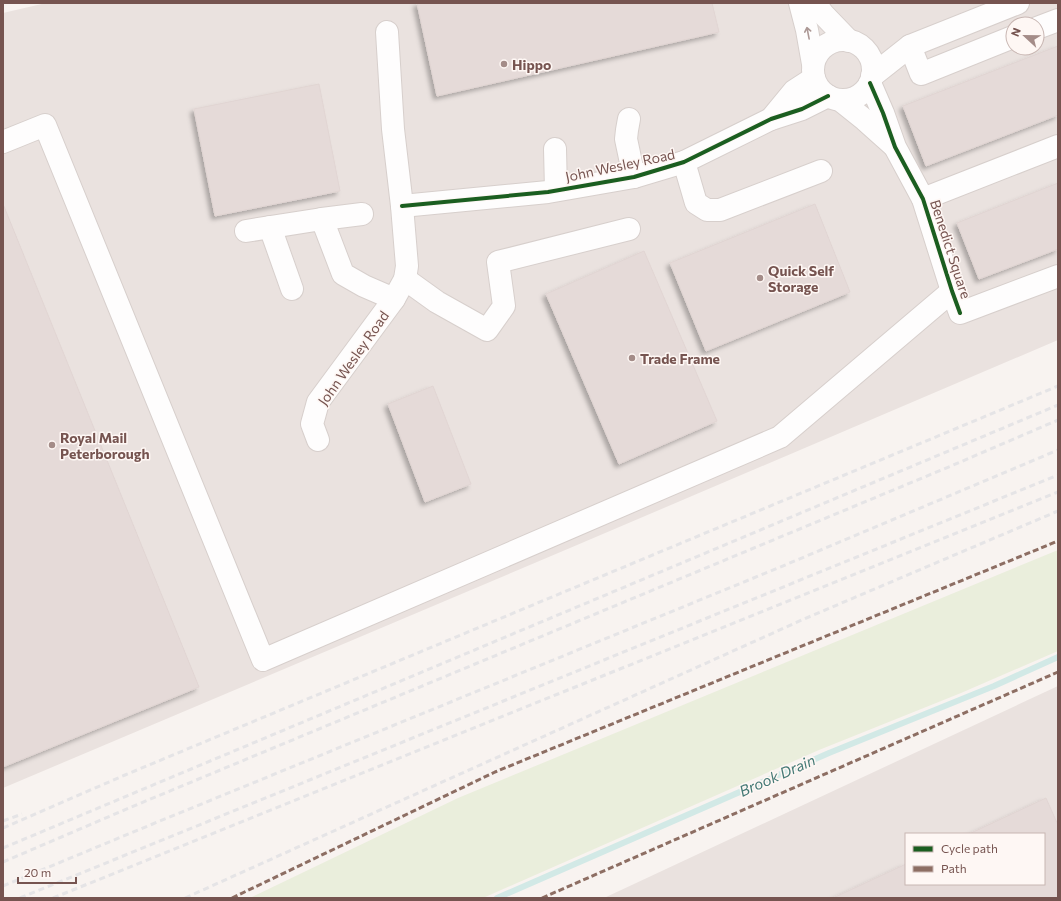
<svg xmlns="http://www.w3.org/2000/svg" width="1061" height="901" font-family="Commissioner,sans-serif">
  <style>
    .industrial { fill: #eae2df; fill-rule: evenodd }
    .green { fill: #eaeedc }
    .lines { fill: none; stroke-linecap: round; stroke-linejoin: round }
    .stream { stroke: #d2e9e6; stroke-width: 6 }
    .building { fill: #e5dad8; stroke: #e1d5d3; filter: url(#shadow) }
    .minor-casing { stroke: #d7cfcc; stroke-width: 24 }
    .minor { stroke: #fefdfd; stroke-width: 22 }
    .rail { stroke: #e5e4e6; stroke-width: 3; stroke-dasharray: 6 4; stroke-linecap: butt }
    .quiet { stroke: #8d6e63; stroke-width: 3; stroke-dasharray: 6 3; stroke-linecap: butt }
    .cycleway-casing { stroke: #fef7f4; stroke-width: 6 }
    .cycleway { stroke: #1b5e20; stroke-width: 4 }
    .oneway { stroke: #ac9895 }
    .poi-dot { fill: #a48c88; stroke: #fef7f4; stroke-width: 1.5 }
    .labels { text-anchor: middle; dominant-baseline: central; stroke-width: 3; stroke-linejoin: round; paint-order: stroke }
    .poi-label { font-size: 14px; font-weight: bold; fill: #765450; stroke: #fef7f4; text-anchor: start }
    .street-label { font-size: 14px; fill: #765450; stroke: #fef7f4 }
    .water-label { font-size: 15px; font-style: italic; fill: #447975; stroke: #fef7f4 }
  </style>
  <defs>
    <filter id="shadow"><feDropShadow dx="-3.5" dy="3.5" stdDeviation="2" flood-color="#0004"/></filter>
  </defs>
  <rect width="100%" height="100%" fill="#f8f3f0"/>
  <!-- industrial -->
  <g class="industrial">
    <path d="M 46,3 L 1058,3 L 1058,340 L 570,548 L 3,788 L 3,13 ZM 1013,24 L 1037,24 L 1037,48 L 1013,48 Z"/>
    <path d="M 1058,686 L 1058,898 L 604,898 ZM 906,834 L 1044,834 L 1044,884 L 906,884 Z"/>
  </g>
  <!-- green -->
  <path class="green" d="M 1058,550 L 1058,651 L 961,693 L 819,750 L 483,898 L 250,898 L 458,798 Z"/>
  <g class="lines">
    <!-- stream -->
    <path class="stream" d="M 497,898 L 829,753 L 994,686 L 1058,657"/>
  </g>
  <!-- building -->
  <g class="building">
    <path d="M 417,3 L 712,3 L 719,32 L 437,96 Z"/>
    <path d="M 1058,46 L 1058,115 L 926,166 L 903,106 Z"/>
    <path d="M 319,84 L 340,191 L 215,216 L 194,109 Z"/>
    <path d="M 1058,183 L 1058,249 L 979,279 L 957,223 Z"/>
    <path d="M 3,204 L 199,687 L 3,767 Z"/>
    <path d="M 815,204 L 850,292 L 706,351 L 670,263 Z"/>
    <path d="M 644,251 L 717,421 L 619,464 L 546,294 Z"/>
    <path d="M 433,386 L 471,484 L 425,502 L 388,404 Z"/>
    <path d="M 1046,798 L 1058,825 L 1058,898 L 833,898 L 906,864 L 906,884 L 1044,884 L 1044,834 L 969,834 Z"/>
  </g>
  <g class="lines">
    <!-- minor casing -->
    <g class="minor-casing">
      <g id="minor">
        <path d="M 800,3 L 807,30 L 813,64"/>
        <path d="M 815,3 L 823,14 L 849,41"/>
        <path d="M 1037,28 L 1058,20"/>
        <circle cx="843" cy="70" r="30"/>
        <path d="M 910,46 L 921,74 L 1013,37"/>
        <path d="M 872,76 L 910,46 L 1018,3"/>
        <path d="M 870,83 L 883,113 L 895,147 L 923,199 L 952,291 L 960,313 L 1058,276"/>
        <path d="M 840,100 L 865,120 L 893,145"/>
        <path d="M 629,119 L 627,130 L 626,139 L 634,177"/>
        <path d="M 771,119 L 794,91 L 814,78"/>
        <path d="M 3,142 L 45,125 L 263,660 L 780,437 L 952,291"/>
        <path d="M 555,149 L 556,190"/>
        <path d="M 684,162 L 696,203 L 707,210 L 720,210 L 821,171"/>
        <path d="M 923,199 L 1058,146"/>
        <path d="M 402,206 L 548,192 L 634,177 L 684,162 L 771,119 L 802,109 L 828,96"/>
        <path d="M 322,219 L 362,214"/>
        <path d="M 270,227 L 292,289"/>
        <path d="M 246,231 L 322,219 L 343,274 L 364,286 L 394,299"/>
        <path d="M 405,279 L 437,302 L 487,330 L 504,306 L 498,262 L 629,229"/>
        <path d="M 318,440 L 312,424 L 318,402 L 394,299 L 405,279 L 407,266 L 402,206 L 393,129 L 387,32"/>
      </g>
    </g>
    <!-- minor -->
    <use href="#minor" class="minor"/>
    <!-- rail -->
    <g class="rail">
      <path d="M 3,821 L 22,814"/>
      <path d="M 3,828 L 125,775 L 1058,386"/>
      <path d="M 3,848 L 1058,405"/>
      <path d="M 3,862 L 129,808 L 951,466 L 1058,420"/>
      <path d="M 3,886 L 138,830 L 778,568 L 1058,450"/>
      <path d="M 20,898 L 1058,475"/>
      <path d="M 53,898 L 1058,492"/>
      <path d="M 185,898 L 804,619 L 1058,511"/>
    </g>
    <!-- quiet -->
    <g class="quiet">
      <path d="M 232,898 L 495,772 L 1058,541"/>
      <path d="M 542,898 L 1058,672"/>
    </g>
    <!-- cycleway casing -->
    <g class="cycleway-casing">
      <g id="cycleway">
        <path d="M 870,83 L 883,113 L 895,147 L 923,199 L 952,291 L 960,313"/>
        <path d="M 402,206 L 548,192 L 634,177 L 684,162 L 771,119 L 802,109 L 828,96"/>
      </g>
    </g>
    <!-- cycleway -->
    <use href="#cycleway" class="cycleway"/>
  </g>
  <!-- one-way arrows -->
  <defs><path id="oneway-shaft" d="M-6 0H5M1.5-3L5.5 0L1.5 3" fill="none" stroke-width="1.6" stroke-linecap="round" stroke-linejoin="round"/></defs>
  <use class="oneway" href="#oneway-shaft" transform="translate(808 33) rotate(-101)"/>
  <!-- markers -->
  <g class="poi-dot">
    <circle cx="504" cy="64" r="4"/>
    <circle cx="760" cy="278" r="4"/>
    <circle cx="632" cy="358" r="4"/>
    <circle cx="52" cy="445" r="4"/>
  </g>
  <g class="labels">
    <!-- poi labels -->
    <g class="poi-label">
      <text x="512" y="64">Hippo</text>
      <text x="768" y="270">Quick Self<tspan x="768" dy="16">Storage</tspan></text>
      <text x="640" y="358">Trade Frame</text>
      <text x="60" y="437">Royal Mail<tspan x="60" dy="16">Peterborough</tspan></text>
    </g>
    <!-- street labels -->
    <g class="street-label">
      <text transform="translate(620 165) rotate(-12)">John Wesley Road</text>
      <text transform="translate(951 249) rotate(72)">Benedict Square</text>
      <text transform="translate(353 358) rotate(-55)">John Wesley Road</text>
    </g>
    <!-- water labels -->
    <g class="water-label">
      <text transform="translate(777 775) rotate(-24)">Brook Drain</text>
    </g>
  </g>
  <!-- border -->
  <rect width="1061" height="901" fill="none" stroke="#765450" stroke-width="8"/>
  <!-- legend -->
  <rect x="905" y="833" width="140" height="52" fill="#fef7f4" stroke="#c8b6b2"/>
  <rect x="913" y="846" width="20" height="6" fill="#1b5e20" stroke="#c8b6b2"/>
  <text x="941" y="853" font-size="12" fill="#765450">Cycle path</text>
  <rect x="913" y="866" width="20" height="6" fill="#8d6e63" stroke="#c8b6b2"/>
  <text x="941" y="873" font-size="12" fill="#765450">Path</text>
  <!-- north arrow -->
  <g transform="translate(1025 36) rotate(292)"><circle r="19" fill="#fef7f4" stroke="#c8b6b2"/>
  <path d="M0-3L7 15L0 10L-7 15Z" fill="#a48c88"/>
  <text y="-6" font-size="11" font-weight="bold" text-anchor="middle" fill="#765450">N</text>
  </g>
  <!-- scale -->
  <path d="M18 877v6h58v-6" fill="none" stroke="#765450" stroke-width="2"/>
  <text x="24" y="877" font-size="12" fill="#765450" stroke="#fef7f4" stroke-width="3" paint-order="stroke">20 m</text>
</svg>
